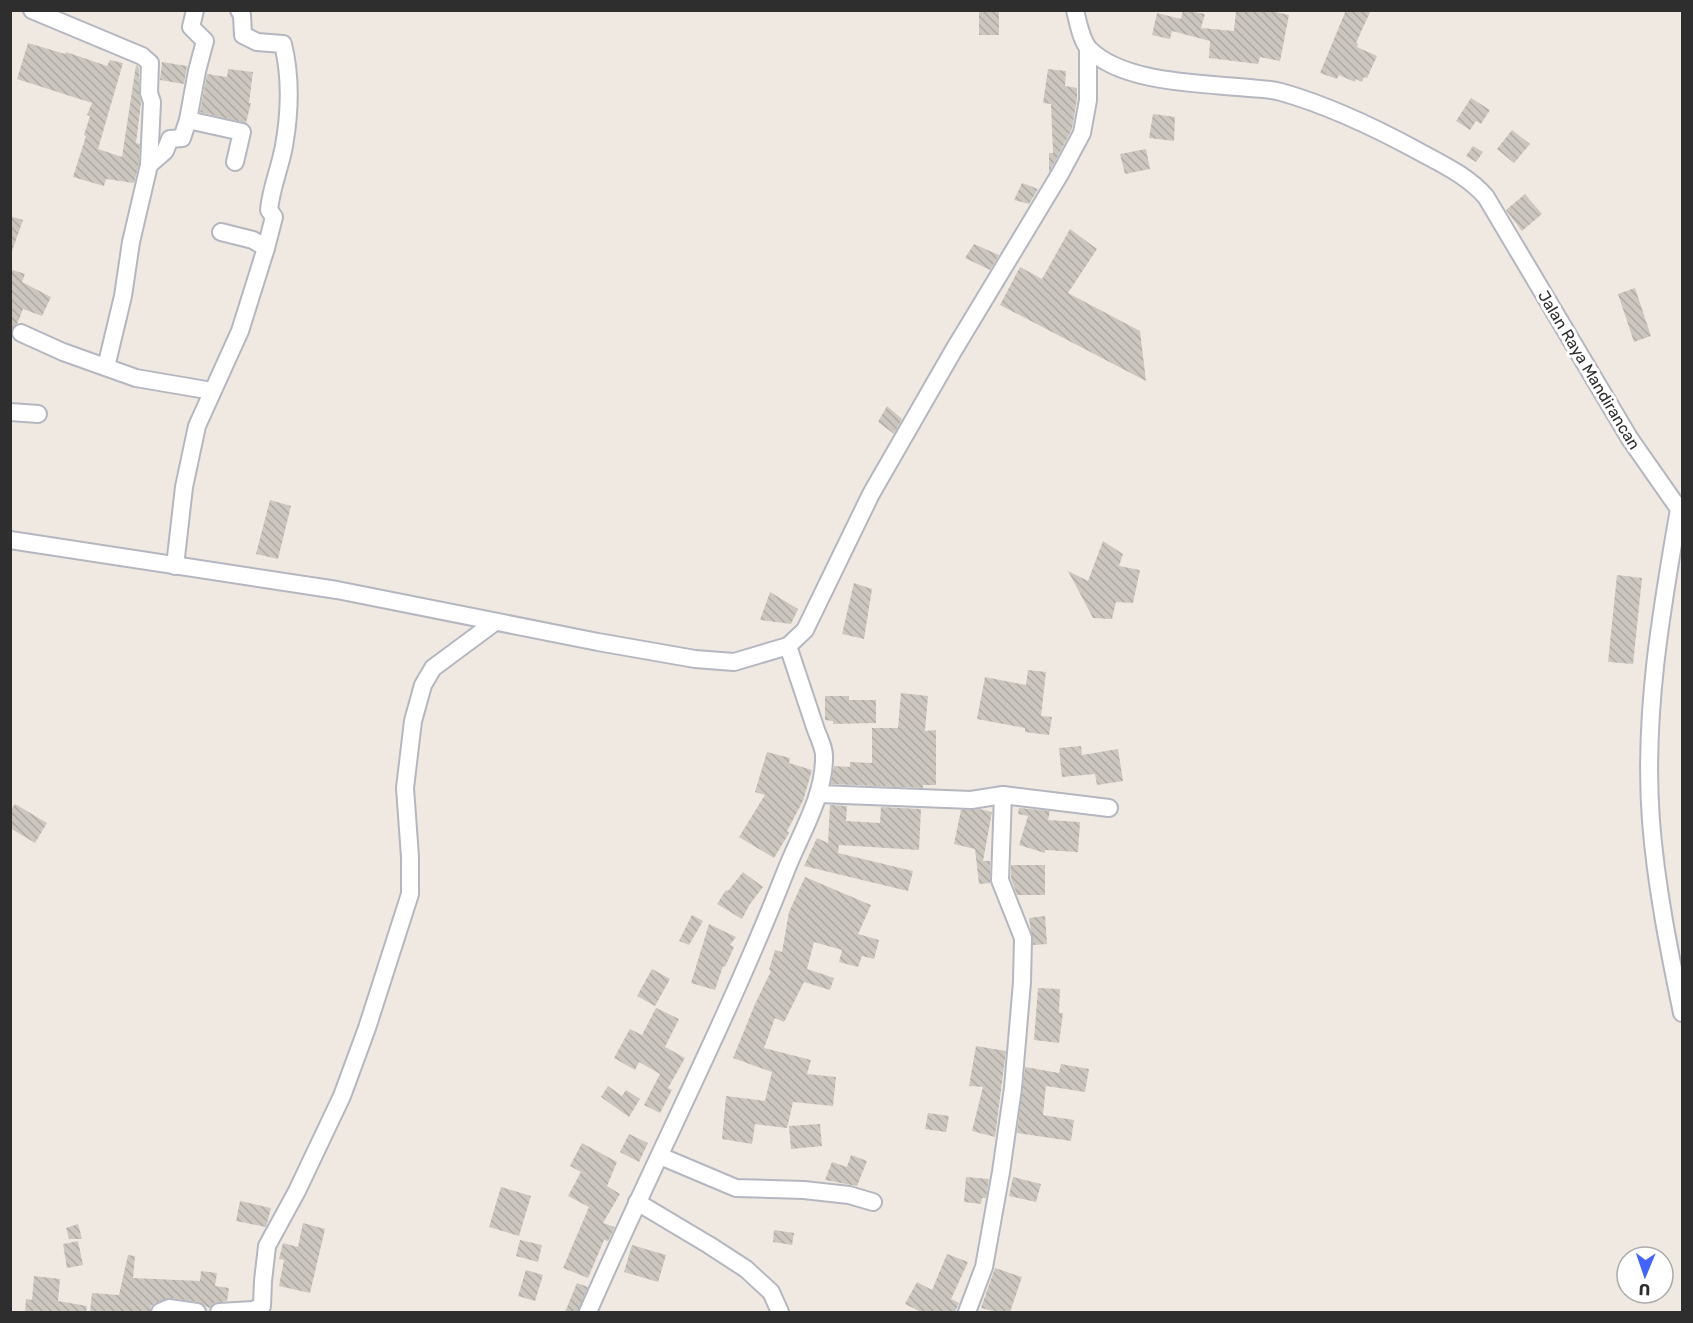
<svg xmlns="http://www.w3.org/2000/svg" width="1693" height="1323" font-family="Rubik,sans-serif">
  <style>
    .building { fill: url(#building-back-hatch) }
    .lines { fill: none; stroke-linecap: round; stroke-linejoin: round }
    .minor-casing { stroke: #b4b7c1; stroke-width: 20 }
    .minor { stroke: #fff; stroke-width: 16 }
    .labels { text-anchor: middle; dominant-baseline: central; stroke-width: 6; stroke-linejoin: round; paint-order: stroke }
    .street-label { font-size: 16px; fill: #2e2e2e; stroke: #fff }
  </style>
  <defs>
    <pattern id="building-back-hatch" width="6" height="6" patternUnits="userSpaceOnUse" patternTransform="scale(1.5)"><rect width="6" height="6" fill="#cbc7bf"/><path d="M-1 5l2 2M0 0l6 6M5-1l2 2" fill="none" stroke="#afaba4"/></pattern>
  </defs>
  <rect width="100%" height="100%" fill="#efe9e1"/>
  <!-- building -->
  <g class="building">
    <rect x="979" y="10" width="20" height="25"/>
    <path d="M 1183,10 L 1205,14 L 1201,28 L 1234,31 L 1236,10 L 1267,10 L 1289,15 L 1280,61 L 1260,57 L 1258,64 L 1209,58 L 1210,41 L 1172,31 L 1170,39 L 1152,35 L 1157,13 L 1181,19 Z"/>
    <path d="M 1346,10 L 1371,10 L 1356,43 L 1358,44 L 1357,47 L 1377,56 L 1367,78 L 1364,77 L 1362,82 L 1356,79 L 1355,82 L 1339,75 L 1337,79 L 1320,73 Z"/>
    <path d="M 28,43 L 65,54 L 66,52 L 107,66 L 110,60 L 123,63 L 98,149 L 122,157 L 136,65 L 139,68 L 139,93 L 141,103 L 136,143 L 140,144 L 139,164 L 134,183 L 106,179 L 104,186 L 73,177 L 86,136 L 84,135 L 90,116 L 87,115 L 92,103 L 17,79 Z"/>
    <path d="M 162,62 L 187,66 L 184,84 L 160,80 Z"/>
    <path d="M 228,69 L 253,72 L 249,103 L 251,103 L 246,123 L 200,112 L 207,74 L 227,77 Z"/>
    <path d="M 1048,69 L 1066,71 L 1065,86 L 1077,88 L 1077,99 L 1072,129 L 1049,173 L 1049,153 L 1053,153 L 1051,104 L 1043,103 Z"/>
    <path d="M 1471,98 L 1490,110 L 1481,124 L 1476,121 L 1470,130 L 1456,121 Z"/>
    <path d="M 1153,114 L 1175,117 L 1174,141 L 1149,138 Z"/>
    <path d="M 1512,130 L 1530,144 L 1514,163 L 1497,149 Z"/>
    <path d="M 1473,146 L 1483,152 L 1476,162 L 1466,156 Z"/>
    <path d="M 1146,149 L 1150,169 L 1125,174 L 1120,154 Z"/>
    <path d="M 1022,183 L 1038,189 L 1029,204 L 1014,200 Z"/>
    <path d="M 1525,194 L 1542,214 L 1522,231 L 1506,210 Z"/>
    <path d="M 10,216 L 23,220 L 12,251 L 10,251 Z"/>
    <path d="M 1070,229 L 1097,249 L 1068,293 L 1140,331 L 1146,381 L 1000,305 L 1020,267 L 1042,279 Z"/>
    <path d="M 974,244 L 999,255 L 990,270 L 965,258 Z"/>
    <path d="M 10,269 L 25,274 L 22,282 L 51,297 L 42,316 L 23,309 L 17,324 L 11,329 L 11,337 Z"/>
    <path d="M 1635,288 L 1651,336 L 1634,342 L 1618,294 Z"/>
    <path d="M 887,406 L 902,419 L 894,434 L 878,422 Z"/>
    <path d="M 270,500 L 291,506 L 278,559 L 256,554 Z"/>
    <path d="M 1103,541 L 1123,554 L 1119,566 L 1140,570 L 1133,603 L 1116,602 L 1112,619 L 1093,618 L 1068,571 L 1088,581 Z"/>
    <path d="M 1617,575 L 1642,578 L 1633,664 L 1608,662 Z"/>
    <path d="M 854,583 L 872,589 L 864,639 L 842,634 Z"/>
    <path d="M 770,592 L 798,609 L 791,624 L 760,620 Z"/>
    <path d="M 1028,670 L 1046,672 L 1041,716 L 1052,717 L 1049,735 L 1025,732 L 1025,728 L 977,719 L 985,677 L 1026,685 Z"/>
    <path d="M 901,693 L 928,696 L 925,731 L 936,730 L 936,785 L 923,785 L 923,788 L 831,784 L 834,766 L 850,767 L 850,762 L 872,763 L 872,728 L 898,728 Z"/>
    <path d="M 825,696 L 849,696 L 849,700 L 876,700 L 876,723 L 833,724 L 833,721 L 825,720 Z"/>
    <path d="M 1081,746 L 1082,755 L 1118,749 L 1123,781 L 1097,785 L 1095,774 L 1062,777 L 1059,748 Z"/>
    <path d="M 767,752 L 790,758 L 789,763 L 812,770 L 803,801 L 787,831 L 789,833 L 774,858 L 739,837 L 765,795 L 755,792 Z"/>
    <path d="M 15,804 L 47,823 L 35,843 L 10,828 L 10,811 Z"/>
    <path d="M 830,805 L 847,806 L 846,821 L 880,823 L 881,807 L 921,809 L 919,850 L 839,845 L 838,853 L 913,871 L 908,891 L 804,866 L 817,838 L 828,843 Z"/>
    <path d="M 1019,808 L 1050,811 L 1048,820 L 1080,822 L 1078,852 L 1045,850 L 1045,853 L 1019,845 L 1028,816 L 1018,814 Z"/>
    <path d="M 979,809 L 992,812 L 983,861 L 990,861 L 990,883 L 979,884 L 975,849 L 954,844 L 961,810 Z"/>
    <path d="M 1011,865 L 1045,865 L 1045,895 L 1017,895 L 1011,878 Z"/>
    <path d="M 743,872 L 763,887 L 750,904 L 742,919 L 717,904 L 726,890 L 728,891 Z"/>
    <path d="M 805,877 L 871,905 L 858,934 L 879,940 L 874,959 L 862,956 L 858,967 L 839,962 L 842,950 L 814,942 L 807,969 L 834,978 L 830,990 L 804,982 L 784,1022 L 775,1018 L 764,1048 L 811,1060 L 807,1074 L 836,1077 L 833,1106 L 793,1102 L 787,1128 L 755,1124 L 752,1144 L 722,1139 L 726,1096 L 765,1101 L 772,1072 L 733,1058 L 755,1004 L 771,971 L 769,970 L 775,950 L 782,952 L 789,912 Z"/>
    <path d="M 692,915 L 703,921 L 689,945 L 679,941 Z"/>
    <path d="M 1045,916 L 1047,944 L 1033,945 L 1029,918 Z"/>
    <path d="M 709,924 L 736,937 L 730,945 L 734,947 L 725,967 L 723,966 L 715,990 L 691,983 Z"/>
    <path d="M 652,969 L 670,979 L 655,1006 L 637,996 Z"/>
    <path d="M 1038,988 L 1060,989 L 1059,1013 L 1063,1013 L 1059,1043 L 1034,1040 Z"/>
    <path d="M 656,1008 L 679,1019 L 665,1047 L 685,1058 L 668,1088 L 672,1090 L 660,1113 L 644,1105 L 660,1074 L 639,1062 L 635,1070 L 614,1058 L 630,1029 L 642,1035 Z"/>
    <path d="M 976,1046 L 1006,1051 L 995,1137 L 972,1131 L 983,1087 L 969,1086 Z"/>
    <path d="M 1061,1064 L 1089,1069 L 1085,1092 L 1046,1086 L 1043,1115 L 1074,1120 L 1071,1141 L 1017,1133 L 1025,1067 L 1059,1073 Z"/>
    <path d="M 608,1086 L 622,1096 L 626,1090 L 640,1099 L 629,1117 L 601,1097 Z"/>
    <path d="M 928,1113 L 949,1116 L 946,1132 L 925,1129 Z"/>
    <path d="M 820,1124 L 822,1146 L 791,1149 L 789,1126 Z"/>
    <path d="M 629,1134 L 648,1143 L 639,1162 L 620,1152 Z"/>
    <path d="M 582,1143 L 617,1162 L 607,1186 L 620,1194 L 603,1223 L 615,1227 L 608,1241 L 604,1240 L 588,1278 L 563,1268 L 589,1207 L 568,1196 L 581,1172 L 570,1166 Z"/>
    <path d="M 851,1155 L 867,1161 L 857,1186 L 825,1180 L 832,1162 L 847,1167 Z"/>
    <path d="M 966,1177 L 989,1179 L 986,1198 L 982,1198 L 981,1204 L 964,1202 Z"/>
    <path d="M 1013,1177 L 1041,1184 L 1036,1202 L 1009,1196 Z"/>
    <path d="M 501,1187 L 531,1196 L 519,1236 L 489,1227 Z"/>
    <path d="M 240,1201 L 271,1208 L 266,1227 L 236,1221 Z"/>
    <path d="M 303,1223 L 325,1229 L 310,1293 L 279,1286 L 284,1260 L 279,1259 L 283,1243 L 298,1247 Z"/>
    <path d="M 78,1224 L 82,1239 L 69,1239 L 66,1228 Z"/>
    <path d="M 774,1230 L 794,1233 L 792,1245 L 773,1242 Z"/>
    <path d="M 520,1240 L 542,1245 L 538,1262 L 516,1256 Z"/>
    <path d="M 78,1241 L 83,1265 L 67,1268 L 63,1244 Z"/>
    <path d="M 632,1245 L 666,1255 L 658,1282 L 624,1272 Z"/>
    <path d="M 947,1254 L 968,1262 L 951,1299 L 959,1303 L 955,1312 L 921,1312 L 905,1304 L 917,1282 L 932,1290 Z"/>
    <path d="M 128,1255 L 135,1256 L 133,1278 L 200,1281 L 201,1271 L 217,1273 L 215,1286 L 229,1288 L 227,1301 L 214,1303 L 209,1308 L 199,1302 L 170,1298 L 155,1303 L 151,1306 L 150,1312 L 90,1312 L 92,1293 L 119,1295 Z"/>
    <path d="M 995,1268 L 1022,1277 L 1010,1312 L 997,1312 L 981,1308 Z"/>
    <path d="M 526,1270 L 543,1275 L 535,1301 L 518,1296 Z"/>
    <path d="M 34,1276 L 60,1279 L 58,1301 L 87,1306 L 86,1312 L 25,1312 L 26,1299 L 32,1300 Z"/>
    <path d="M 577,1283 L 588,1287 L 578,1312 L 565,1312 Z"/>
  </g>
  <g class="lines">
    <!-- minor casing -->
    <g class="minor-casing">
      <g id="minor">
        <path d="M 32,10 L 142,56 L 150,63 L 149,93 L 152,102 L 149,165"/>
        <path d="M 239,10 L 242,15 L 243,35 L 257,42 L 283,44 C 291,77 290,112 284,146 C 280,168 271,188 269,210 L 274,217 L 266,248"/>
        <path d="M 1075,10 C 1078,22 1081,40 1089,49 C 1124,84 1203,83 1249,88 C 1260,89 1271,89 1281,92 C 1330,106 1374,127 1418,151 C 1442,164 1468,176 1486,197 L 1630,439 L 1679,509 C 1661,612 1643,716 1651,821 C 1656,886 1669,950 1682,1013"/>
        <path d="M 188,120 L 197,71 L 205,41 L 191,27 L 195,10"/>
        <path d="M 21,333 L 63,352 L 136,378 L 212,391"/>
        <path d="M 106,367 L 123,296 L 131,242 L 149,165 L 165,151 L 170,139 L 182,138 L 188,120 L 242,132 L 235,162"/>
        <path d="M 10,412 L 38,414"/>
        <path d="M 10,540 L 337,590 L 598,642 L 695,659 L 734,662 L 788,646 L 805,630 L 871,494 L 952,353 L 1060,174 L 1082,133 L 1088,100 L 1088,48"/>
        <path d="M 175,566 L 184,487 L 197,426 L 240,331 L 266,248 L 253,240 L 221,232"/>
        <path d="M 819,794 L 971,800 L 1003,795 L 1109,808"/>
        <path d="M 660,1156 L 736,1188 L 804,1190 L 849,1195 L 873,1202"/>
        <path d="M 637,1202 L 709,1245 L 746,1269 L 771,1292 L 780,1312"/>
        <path d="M 160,1312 L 169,1308 L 197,1312"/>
        <path d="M 219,1312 L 253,1310 L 262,1306 L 263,1281 L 267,1246 L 297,1191 L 342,1096 L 367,1028 L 410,894 L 410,857 L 405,788 L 413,721 L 423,685 L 433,668 L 495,622"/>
        <path d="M 588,1312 C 652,1165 726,1023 785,873 C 799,836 824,798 824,758 C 825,748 818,737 815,727 C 806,700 797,673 788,646"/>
        <path d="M 967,1312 L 984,1267 L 1001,1172 L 1013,1088 L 1022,982 L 1023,938 L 1000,880 L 1003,795"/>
      </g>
    </g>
    <!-- minor -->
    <use href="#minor" class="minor"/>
  </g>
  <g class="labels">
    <!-- street labels -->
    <g class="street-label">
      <text transform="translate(1589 370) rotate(59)">Jalan Raya Mandirancan</text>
    </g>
  </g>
  <!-- border -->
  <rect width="1693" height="1323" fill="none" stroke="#2e2e2e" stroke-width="24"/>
  <!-- north arrow -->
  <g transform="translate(1645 1275) rotate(182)"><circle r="28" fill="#ffffff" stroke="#ababab" stroke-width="1.5"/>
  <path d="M0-4.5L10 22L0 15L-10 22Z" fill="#4264fb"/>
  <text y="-9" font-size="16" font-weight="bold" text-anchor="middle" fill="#2e2e2e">U</text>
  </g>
</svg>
